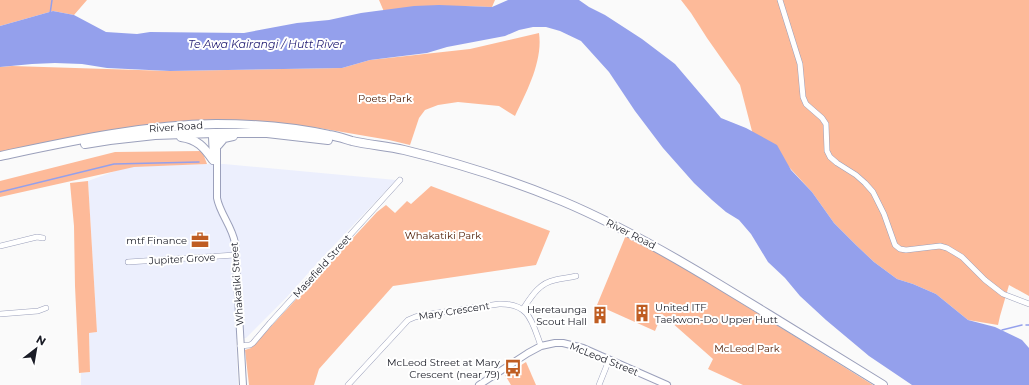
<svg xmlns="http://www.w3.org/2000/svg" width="1029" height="385" font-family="Montserrat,sans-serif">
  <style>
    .built { fill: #eceffd }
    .green { fill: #fdba99 }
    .water { fill: #94a0ec }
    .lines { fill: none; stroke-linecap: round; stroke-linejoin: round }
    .stream { stroke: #94a0ec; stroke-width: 1.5 }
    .minor-casing { stroke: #9ba0bb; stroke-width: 6 }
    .tertiary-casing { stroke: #9ba0bb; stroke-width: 8 }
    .trunk-casing { stroke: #9ba0bb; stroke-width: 10 }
    .minor { stroke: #fff; stroke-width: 5 }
    .tertiary { stroke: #fff; stroke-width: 6 }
    .trunk { stroke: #fff; stroke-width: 8 }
    .labels { text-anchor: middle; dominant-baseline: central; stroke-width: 4; stroke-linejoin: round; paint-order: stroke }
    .park-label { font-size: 10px; fill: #4c1a00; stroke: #fff }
    .street-label { font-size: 10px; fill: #1a1c26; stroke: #fff }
    .poi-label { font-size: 10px; fill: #1a1c26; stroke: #fff; text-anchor: end }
    .water-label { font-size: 11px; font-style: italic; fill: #211c72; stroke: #fff }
  </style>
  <rect width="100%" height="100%" fill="#fafafa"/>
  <!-- built -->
  <path class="built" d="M 207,164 L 224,164 L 396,180 L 320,260 L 286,298 L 246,338 L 236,339 L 238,385 L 81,385 L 81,373 L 90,372 L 89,333 L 97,332 L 88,181 L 126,167 Z"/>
  <!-- green -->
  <g class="green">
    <path d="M 0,0 L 87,0 L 74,15 L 53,11 L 0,26 Z"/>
    <path d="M 379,0 L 495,0 L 492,7 L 462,6 L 385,14 Z"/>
    <path d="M 681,0 L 1029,0 L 1029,296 L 1009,285 L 1000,316 L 998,325 L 968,320 L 936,294 L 913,284 L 897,279 L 874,262 L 856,245 L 834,223 L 812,192 L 776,153 L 753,135 L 740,85 L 707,38 L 691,13 Z"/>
    <path d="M 539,33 C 543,61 527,91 515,116 L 499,106 L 458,102 L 438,105 L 425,110 L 419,118 L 410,145 L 389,140 L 319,128 L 279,124 L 155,124 L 81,135 L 0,152 L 0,67 L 12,66 L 170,71 L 342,68 L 370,60 L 470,49 Z"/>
    <path d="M 202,151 L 207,164 L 134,167 L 0,197 L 0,181 L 115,152 Z"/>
    <path d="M 88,181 L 97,332 L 89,333 L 90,372 L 79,373 L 75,286 L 74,226 L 70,183 Z"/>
    <path d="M 431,186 L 550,231 L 536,265 L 393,286 L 319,369 L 314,385 L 249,385 L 245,350 L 251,348 L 377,212 L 386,205 L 395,213 L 407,201 L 411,204 Z"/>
    <path d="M 626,235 L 675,262 L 873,385 L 743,385 L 708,369 L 713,359 L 662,314 L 655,331 L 597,305 Z"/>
    <path d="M 526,362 L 536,385 L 511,385 L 505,375 Z"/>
  </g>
  <!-- water -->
  <path class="water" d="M 508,0 L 579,0 L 589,7 L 605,15 L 642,39 L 675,64 L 721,118 L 746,128 L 777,145 L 791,170 L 812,192 L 834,223 L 856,245 L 874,262 L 897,279 L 913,284 L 936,294 L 968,320 L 995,327 L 1022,340 L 1029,348 L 1029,385 L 912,385 L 869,356 L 826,320 L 800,296 L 785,278 L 768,262 L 751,234 L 739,220 L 726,212 L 712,200 L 694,183 L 663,148 L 635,111 L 609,72 L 581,41 L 560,31 L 546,27 L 533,27 L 519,30 L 505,36 L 447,47 L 427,53 L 370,60 L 342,68 L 170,71 L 107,68 L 82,64 L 55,63 L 32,64 L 0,67 L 0,26 L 53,11 L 74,15 L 106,32 L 137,34 L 150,32 L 244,33 L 297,23 L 329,20 L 361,13 L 414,6 L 439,5 L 492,7 Z"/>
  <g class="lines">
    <!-- stream -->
    <g class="stream">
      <path d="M 50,14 L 52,0"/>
      <path d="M 0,192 L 114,164 L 199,162"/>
      <path d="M 1026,325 L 1029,325"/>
      <path d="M 1002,330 L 1022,325"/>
    </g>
    <!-- minor casing -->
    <g class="minor-casing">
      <g id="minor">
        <path d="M 780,0 L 800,64 L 803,97 L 806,104 L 822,118 L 826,124 L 827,151 L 830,157 L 837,163 L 856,175 L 865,183 L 873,192 L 884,214 L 895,245 L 900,249 L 906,250 L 940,246 L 947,248 L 962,257 L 985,280 L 1003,294 L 1029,304"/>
        <path d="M 0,246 L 37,237 L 43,238"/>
        <path d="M 128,262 L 235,255"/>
        <path d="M 523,309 C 531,297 539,283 555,280 C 562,278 569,278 576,276"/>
        <path d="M 0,314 L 38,311 L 46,308"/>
        <path d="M 240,346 L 250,345 L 253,343 L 270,323 L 400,180"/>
        <path d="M 348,385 L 408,320 L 415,317 L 423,315 L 499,304 C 530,303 532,322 541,346"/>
        <path d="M 599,385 L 609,360"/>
      </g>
    </g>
    <!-- tertiary casing -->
    <g class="tertiary-casing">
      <g id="tertiary">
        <path d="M 214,133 L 217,137 L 217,198 C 220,214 232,226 235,243 L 243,385"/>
        <path d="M 213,159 L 212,137 L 214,133"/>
        <path d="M 479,385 L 528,353 L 541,346 L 555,343 L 563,343 L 583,348 L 667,385"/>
      </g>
    </g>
    <!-- trunk casing -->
    <g class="trunk-casing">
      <g id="trunk">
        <path d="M 181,137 C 197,139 204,147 213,160"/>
        <path d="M 85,144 L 110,140 L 155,135 L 214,133 L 267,133 L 328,140"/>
        <path d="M 218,145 L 224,138 L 233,136"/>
        <path d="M 0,156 C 71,141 143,125 216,124 C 254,124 292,127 329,135 C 337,136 345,139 352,141 C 369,145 387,146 404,150 C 458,163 511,180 562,201 C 619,225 673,256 725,288 C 778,320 831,353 883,385"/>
      </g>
    </g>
    <!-- minor -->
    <use href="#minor" class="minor"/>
    <!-- tertiary -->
    <use href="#tertiary" class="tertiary"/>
    <!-- trunk -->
    <use href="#trunk" class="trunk"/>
  </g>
  <!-- icons -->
  <defs>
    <g id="office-bare" transform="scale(1.38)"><path d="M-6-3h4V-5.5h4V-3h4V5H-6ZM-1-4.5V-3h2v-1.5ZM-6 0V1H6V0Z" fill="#bf5d22" stroke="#fff" stroke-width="2.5" paint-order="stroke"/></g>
    <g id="building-bare" transform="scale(1.38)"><path d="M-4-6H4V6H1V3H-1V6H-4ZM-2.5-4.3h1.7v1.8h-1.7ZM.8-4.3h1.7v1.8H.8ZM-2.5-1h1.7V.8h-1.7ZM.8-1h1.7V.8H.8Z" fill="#bf5d22" stroke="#fff" stroke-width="2.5" paint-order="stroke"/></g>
    <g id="bus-bare" transform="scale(1.38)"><path d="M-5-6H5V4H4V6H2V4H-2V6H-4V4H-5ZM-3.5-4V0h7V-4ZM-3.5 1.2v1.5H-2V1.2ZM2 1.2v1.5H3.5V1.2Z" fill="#bf5d22" stroke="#fff" stroke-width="2.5" paint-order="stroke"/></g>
  </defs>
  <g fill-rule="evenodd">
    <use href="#office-bare" x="200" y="240"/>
    <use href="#building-bare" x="642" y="313"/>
    <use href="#building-bare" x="600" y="315"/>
    <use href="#bus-bare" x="513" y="368"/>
  </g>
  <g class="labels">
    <!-- park labels -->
    <g class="park-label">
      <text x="385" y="98">Poets Park</text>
      <text x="443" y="235">Whakatiki Park</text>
      <text x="747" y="348">McLeod Park</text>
    </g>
    <!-- street labels -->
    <g class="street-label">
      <text transform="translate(176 127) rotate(-4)">River Road</text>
      <text transform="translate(631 234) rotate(27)">River Road</text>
      <text transform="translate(182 259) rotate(-3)">Jupiter Grove</text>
      <text transform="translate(322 266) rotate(-48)">Masefield Street</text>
      <text transform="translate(237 284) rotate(-94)">Whakatiki Street</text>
      <text transform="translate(454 311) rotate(-9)">Mary Crescent</text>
      <text transform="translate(604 359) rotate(22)">McLeod Street</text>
    </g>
    <!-- poi labels -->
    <g class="poi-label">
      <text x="187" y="240">mtf Finance</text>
      <text x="655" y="307" text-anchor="start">United ITF<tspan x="655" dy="12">Taekwon-Do Upper Hutt</tspan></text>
      <text x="587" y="309">Heretaunga<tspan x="587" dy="12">Scout Hall</tspan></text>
      <text x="500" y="362">McLeod Street at Mary<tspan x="500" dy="12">Crescent (near 79)</tspan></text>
    </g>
    <!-- water labels -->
    <g class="water-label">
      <text x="266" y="44">Te Awa Kairangi / Hutt River</text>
    </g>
  </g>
  <!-- north arrow -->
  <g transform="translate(36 349) rotate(31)" stroke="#ffffff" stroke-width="3" paint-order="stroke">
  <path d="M0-3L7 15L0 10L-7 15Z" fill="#1a1c26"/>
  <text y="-6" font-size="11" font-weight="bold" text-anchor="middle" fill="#1a1c26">N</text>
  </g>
</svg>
